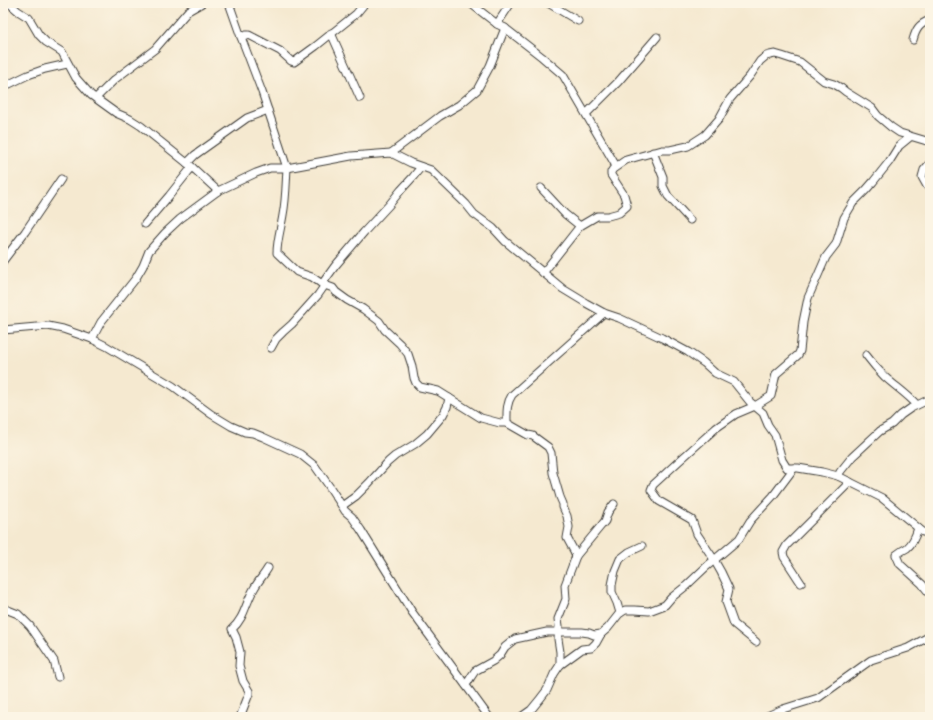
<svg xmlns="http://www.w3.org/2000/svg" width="933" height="720" font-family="'Sorts Mill Goudy',serif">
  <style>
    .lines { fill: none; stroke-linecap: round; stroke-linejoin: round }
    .minor-casing { stroke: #3d3b37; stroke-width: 9 }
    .minor { stroke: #fff; stroke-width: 7 }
  </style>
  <rect width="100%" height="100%" fill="#fcf5e5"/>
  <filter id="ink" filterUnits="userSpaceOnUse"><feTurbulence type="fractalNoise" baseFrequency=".025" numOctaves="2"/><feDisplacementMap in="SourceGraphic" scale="8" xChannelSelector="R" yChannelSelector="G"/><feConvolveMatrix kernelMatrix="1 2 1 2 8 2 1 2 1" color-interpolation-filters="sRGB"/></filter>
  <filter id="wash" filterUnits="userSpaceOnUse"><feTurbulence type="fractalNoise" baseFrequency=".012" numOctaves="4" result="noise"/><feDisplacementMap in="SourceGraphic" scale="16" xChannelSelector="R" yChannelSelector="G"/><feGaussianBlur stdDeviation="0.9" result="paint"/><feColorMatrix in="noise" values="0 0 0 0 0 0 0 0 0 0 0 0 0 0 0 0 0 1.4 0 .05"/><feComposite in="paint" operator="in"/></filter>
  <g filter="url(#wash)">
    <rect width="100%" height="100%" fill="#f5e9d0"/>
  </g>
  <g filter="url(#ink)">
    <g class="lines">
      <!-- minor casing -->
      <g class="minor-casing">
        <g id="minor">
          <path d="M 9,3 L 18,11 L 29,18 L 39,35 L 46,42 L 62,52 L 76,78 L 91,95 L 116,113 L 130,119 L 141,126 L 192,167 L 218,191"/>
          <path d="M 229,3 L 241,37 L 262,92 L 287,168 L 351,156 L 391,153 L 411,163 L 431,170 L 466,204 L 474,214 L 493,228 L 505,241 L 563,289 L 586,303 L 604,313 L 619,318 L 662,338 L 688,352 L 704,363 L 715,373 L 734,382 L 750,402 L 763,413 L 768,425 L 775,435 L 782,460 L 787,468 L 798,468 L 822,472 L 838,476 L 882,498 L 923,532 L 930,533"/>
          <path d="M 470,3 L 497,24 L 505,28 L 542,57 L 563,75 L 616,166"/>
          <path d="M 548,3 L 578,21"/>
          <path d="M 497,24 L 511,3"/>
          <path d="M 331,33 L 360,98"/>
          <path d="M 241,37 L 246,35 L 249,35 L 280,51 L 291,61 L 294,62 L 316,46 L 356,14 L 365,3"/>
          <path d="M 913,40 C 916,29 919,24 930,20"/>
          <path d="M 3,87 L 28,75 L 45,69 L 67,64"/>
          <path d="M 96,98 L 114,80 L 155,49 L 188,11 L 202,3"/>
          <path d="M 586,114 L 618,82 L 657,37"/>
          <path d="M 653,152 L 663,177 L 663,186 L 668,196 L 690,220"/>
          <path d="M 391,153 L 440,116 L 459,105 L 477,90 L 490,66 L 505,28"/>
          <path d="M 187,163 L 195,155 L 247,118 L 268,110"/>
          <path d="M 927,186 L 922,177 L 924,170 L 930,163"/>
          <path d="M 541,188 L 565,214 L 580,226"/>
          <path d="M 145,224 L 169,196 L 192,167"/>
          <path d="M 3,261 L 25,232 L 61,179"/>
          <path d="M 543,273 L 580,226 L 597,216 L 608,216 L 619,213 L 627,206 L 624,195 L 611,175 L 611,172 L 613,169 L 626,160 L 662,150 L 670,150 L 688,146 L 705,135 L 719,119 L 730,99 L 750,76 L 760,61 L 766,56 L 770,55 L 775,54 L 782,56 L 800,62 L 824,81 L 834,84 L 841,88 L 846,92 L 872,108 L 878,116 L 891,127 L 900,133 L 930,142"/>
          <path d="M 322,284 L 335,266 L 364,232 L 389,205 L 401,190 L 413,177 L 421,167"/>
          <path d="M 3,330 L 48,326 L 63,329 L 92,339 L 106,346 L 173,386 L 211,414 L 231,426 L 245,432 L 253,433 L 263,437 L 300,454 L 315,466 L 329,486 L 342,506 L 345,511 L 352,517 L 361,530 L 412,612 L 489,717"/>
          <path d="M 92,339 L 101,322 L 136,278 L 143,266 L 149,251 L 165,233 L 180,219 L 218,191 L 256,173 L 270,168 L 287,168 C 286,184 286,200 283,215 C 281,228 277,240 277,253 L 297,272 L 312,277 L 322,284 L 333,288 L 336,292 L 347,300 L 363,309 L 379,321 L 385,330 L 400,344 L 408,354 L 412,366 L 414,378 L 416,383 L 420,387 L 438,391 L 481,418 L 500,423 L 507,423 L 528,435 L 533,436 L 548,447 L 551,453 L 553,473 L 560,497 L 563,504 L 563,507 L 567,516 L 569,527 L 567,538 L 574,551 L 576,556"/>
          <path d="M 271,348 L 276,339 L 283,332 L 292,324 L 318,295 L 325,285"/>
          <path d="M 866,355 C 872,363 878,370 885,377 C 896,387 907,394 917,405"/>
          <path d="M 507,423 C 507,413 506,404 512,395 L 604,313"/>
          <path d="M 838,476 L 840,472 L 852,457 L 880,431 L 892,424 L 901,415 L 911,408 L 930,399"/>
          <path d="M 342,506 L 356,496 L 369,483 L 388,462 L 395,456 L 415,444 L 427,434 L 443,415 L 447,407 L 449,398"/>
          <path d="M 918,528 C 916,535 913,543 907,548 C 903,550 900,552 896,555 L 900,564 L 922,584 L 930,594"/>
          <path d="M 801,583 L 784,557 L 783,552 L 787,545 L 850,482"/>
          <path d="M 3,608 L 18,614 L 30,626 L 54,661 L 58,677"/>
          <path d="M 620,613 L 617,603 L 612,592 L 612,585 L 615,571 L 620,559 L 629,552 L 642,546"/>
          <path d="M 756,642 L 734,624 L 726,602 L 729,589 L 721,572 L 713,558 L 697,534 L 692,520 L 659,501 L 651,490 L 653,485 L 678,462 L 716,428 L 736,414 L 755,406 L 771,396 L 776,374 L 798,355 L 800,351 L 803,322 L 808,298 L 826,257 L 836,244 L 844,218 L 853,203 L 866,190 L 873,182 L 889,162 L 899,146 L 910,137"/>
          <path d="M 560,665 L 582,649 L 591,648 L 596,643 L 601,634 L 608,628 L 619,614 L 625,610 L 635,610 L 649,611 L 665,605 L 671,598 L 686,586 L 706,567 L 739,539 L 750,521 L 773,496 L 794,468"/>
          <path d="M 466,685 L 471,677 L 475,671 L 493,661 L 500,655 L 505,647 L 515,639 L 547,632 L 582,632 L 589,633 L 594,635 L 601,634"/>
          <path d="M 240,717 L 249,694 L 249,691 L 243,681 L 239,666 L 240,652 L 236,637 L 232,629 C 245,618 246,601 255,587 C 259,580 264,575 268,568"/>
          <path d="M 521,717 L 531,710 L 540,699 L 547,690 L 554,674 L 560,665 L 560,652 L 558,639 L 559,626 L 558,619 L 566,599 L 565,585 L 576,556 L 600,527 L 605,521 L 608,512 L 614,504"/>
          <path d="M 765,717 L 783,709 L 818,698 L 871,660 L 908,648 L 930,636"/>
        </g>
      </g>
      <!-- minor -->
      <use href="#minor" class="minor"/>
    </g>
  </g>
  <!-- margin -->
  <rect width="933" height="720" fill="none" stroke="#fcf5e5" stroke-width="16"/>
</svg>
